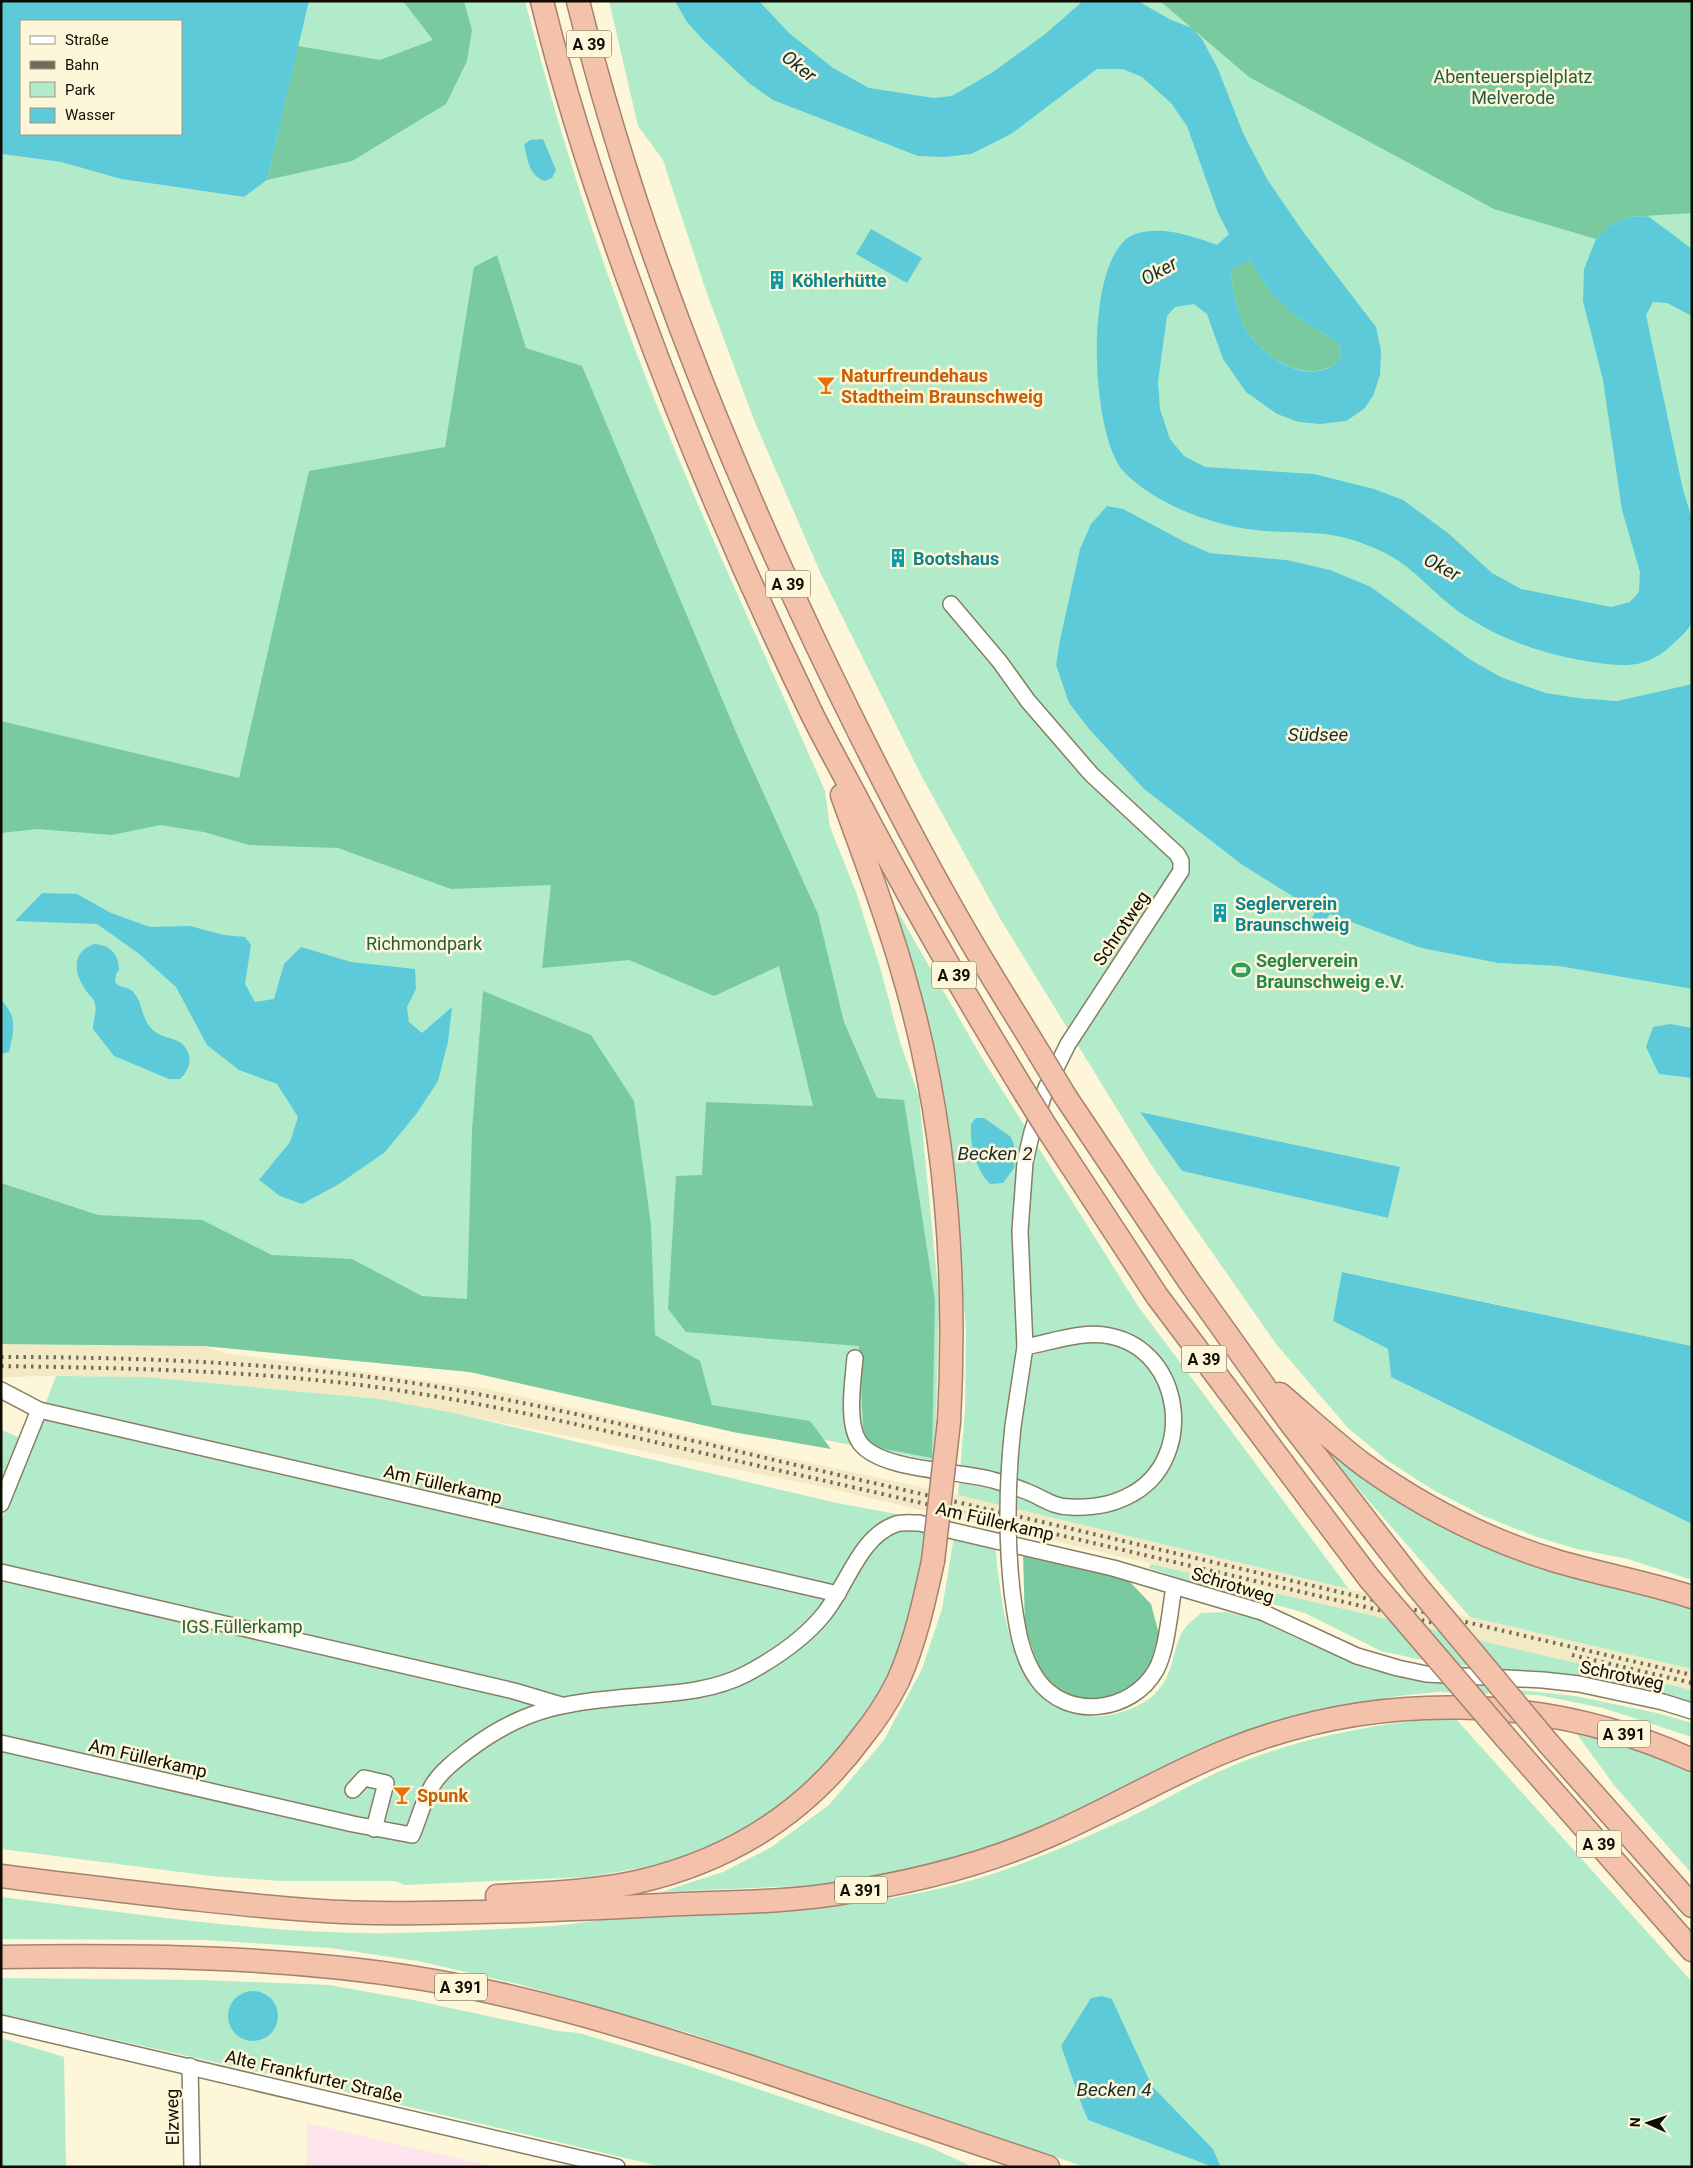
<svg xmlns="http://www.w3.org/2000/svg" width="1693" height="2168" font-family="Roboto,sans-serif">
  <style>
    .commercial { fill: #fde4ed }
    .built { fill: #f3eac5 }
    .green { fill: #b2ebca; fill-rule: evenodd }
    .forest { fill: #79ca9f }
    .water { fill: #5ccad8; fill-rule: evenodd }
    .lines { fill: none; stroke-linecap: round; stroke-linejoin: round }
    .minor-casing { stroke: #857f64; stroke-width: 18 }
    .highway-casing { stroke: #a48270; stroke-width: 25 }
    .minor { stroke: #fff; stroke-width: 15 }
    .highway { stroke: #f4c1aa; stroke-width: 22 }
    .rail { stroke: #716c5b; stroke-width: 4; stroke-dasharray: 2.5 5; stroke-linecap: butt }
    .minor-bridge-casing { stroke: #857f64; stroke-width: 18; stroke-linecap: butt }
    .highway-bridge-casing { stroke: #a48270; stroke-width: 25; stroke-linecap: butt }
    .minor-bridge { stroke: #fff; stroke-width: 15 }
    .highway-bridge { stroke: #f4c1aa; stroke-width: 22 }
    .labels { text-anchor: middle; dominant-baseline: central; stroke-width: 5; stroke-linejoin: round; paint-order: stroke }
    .shield { fill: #fdf6d8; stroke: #565243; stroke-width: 1 }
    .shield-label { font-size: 16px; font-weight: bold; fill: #0e0c03 }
    .park-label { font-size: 18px; fill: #235e41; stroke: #fdf6d8 }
    .culture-label { font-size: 18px; font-weight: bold; fill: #0d838f; stroke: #fdf6d8; text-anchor: start }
    .food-label { font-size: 18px; font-weight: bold; fill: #c56008; stroke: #fdf6d8; text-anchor: start }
    .street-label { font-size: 18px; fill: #0e0c03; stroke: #fdf6d8 }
    .leisure-label { font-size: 18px; font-weight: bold; fill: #27864d; stroke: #fdf6d8; text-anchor: start }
    .water-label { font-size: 19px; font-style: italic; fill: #192d2f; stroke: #fdf6d8 }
  </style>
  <rect width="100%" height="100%" fill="#fdf6d8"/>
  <!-- commercial -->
  <path class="commercial" d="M 307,2123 L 495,2167 L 307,2167 Z"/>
  <!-- built -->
  <path class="built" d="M 1,1344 L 204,1346 L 225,1353 L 488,1389 L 819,1465 L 958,1495 L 1349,1589 L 1692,1669 L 1692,1690 L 814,1485 L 381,1399 L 146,1377 L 35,1376 L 1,1378 Z"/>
  <!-- green -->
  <g class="green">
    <path d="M 309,1 L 525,1 C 563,148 610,292 668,433 C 717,553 773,671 825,791 L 830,827 L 856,892 L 880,967 L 900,1042 L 919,1097 L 939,1299 L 935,1461 L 470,1372 L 204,1346 L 1,1344 L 1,154 L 61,162 L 121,179 L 244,197 L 267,180 Z"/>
    <path d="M 609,1 L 1692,1 L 1692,684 L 1617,701 L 1578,698 L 1546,693 L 1501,677 L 1471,660 L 1371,587 L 1287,560 L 1210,553 L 1183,541 L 1069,703 L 1088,728 L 1144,789 L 1241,864 L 1316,911 L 1324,925 L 1330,913 L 1421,948 L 1498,963 L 1558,966 L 1692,989 L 1692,1346 L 1343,1272 L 1333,1321 L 1388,1349 L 1391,1377 L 1692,1524 L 1692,1580 L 1628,1559 L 1577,1549 L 1534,1536 L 1484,1516 L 1435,1491 L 1388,1461 L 1348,1428 L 1276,1344 L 1152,1166 L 1001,920 L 921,775 L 821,574 L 754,420 L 705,288 L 663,160 L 638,126 ZM 1140,1112 L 1399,1167 L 1388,1218 L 1182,1171 Z"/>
    <path d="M 898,912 L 982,1058 L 1138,1306 L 1349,1589 L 958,1495 L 965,1410 L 966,1330 L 953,1175 L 895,913 Z"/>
    <path d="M 56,1376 L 146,1377 L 380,1399 L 454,1413 L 837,1503 L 929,1520 L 915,1602 L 884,1692 L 861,1731 L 795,1800 L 712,1847 L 671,1861 L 630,1870 L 586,1877 L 405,1885 L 395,1881 L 281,1881 L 211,1876 L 1,1849 L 1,1521 Z"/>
    <path d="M 1,1430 L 21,1438 L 1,1490 Z"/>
    <path d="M 1320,1445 L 1395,1497 L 1457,1535 L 1567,1571 L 1692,1604 L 1692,1669 L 1470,1617 Z"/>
    <path d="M 954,1537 L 995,1544 C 1001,1600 1008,1697 1074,1712 C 1084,1715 1093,1717 1103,1716 C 1124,1713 1147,1705 1160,1688 C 1173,1673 1173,1649 1182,1632 C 1186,1625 1196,1618 1201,1613 L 1226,1612 L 1260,1620 L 1296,1638 L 1367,1669 L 1426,1680 L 1575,1696 L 1657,1713 L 1692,1723 L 1692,1737 L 1603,1708 L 1538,1695 L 1437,1692 L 1398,1696 L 1330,1709 L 1065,1819 L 964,1858 L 891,1875 L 818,1885 L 661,1892 L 723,1872 L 770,1848 L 829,1805 L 884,1740 L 922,1669 L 942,1609 Z"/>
    <path d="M 1151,1564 L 1692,1690 L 1692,1704 L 1591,1679 L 1431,1662 L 1381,1651 L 1305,1613 L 1280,1606 L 1224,1593 L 1149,1568 Z"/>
    <path d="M 1432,1719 L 1456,1719 L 1692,1982 L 1692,2167 L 1221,2167 L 1213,2149 L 1152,2086 L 1112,1999 L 1061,2046 L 1082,2106 L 1088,2120 L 1213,2167 L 1085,2167 L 689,2033 L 518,1984 L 418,1961 L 330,1948 L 204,1940 L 1,1939 L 1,1897 C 133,1913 265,1935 397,1933 C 449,1932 501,1929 552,1926 C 579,1924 606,1918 633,1917 C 745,1913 859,1912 969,1881 C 1022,1866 1076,1842 1126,1819 C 1162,1802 1196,1781 1232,1766 C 1297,1739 1362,1726 1432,1719 Z"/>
    <path d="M 1576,1733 C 1613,1733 1657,1757 1692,1771 L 1692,1874 L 1614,1785 Z"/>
    <path d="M 1,1978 L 202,1980 L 329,1985 L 413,2000 L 558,2031 L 579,2033 L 683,2064 L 927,2146 L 973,2167 L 663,2167 L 329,2088 L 1,2014 Z"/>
    <path d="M 1,2038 L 64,2057 L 66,2167 L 1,2167 Z"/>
  </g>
  <!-- forest -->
  <g class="forest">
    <path d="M 403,1 L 464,1 L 472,30 L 467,61 L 446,104 L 352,161 L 267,180 L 298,46 L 380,60 L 433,40 Z"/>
    <path d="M 1160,1 L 1692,1 L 1692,213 L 1628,217 L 1609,226 L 1596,239 L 1494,209 L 1249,77 Z"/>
    <path d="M 497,255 L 526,348 L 582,366 L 738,737 L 818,914 L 844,1022 L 877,1098 L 904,1100 L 935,1300 L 932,1458 L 864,1445 L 859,1346 L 686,1332 L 668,1309 L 676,1176 L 702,1175 L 706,1102 L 813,1106 L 779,966 L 714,996 L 629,960 L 542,968 L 551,885 L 451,889 L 338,848 L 249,845 L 204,832 L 160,825 L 112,835 L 37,829 L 1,833 L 1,721 L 239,778 L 309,471 L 445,447 L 474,267 Z"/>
    <path d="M 1249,259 L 1271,293 L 1294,315 L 1339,343 L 1341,358 C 1312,391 1258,355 1243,324 C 1236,308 1233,288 1230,270 Z"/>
    <path d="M 483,991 L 591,1035 L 634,1101 L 651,1225 L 655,1335 L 700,1361 L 712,1405 L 810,1421 L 831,1449 L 733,1432 L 470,1372 L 204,1346 L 1,1344 L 1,1183 L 98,1215 L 202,1220 L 272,1255 L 352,1259 L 422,1296 L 467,1299 L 472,1130 Z"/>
    <path d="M 1023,1551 L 1128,1580 L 1151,1604 L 1159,1634 L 1149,1669 L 1132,1690 L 1106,1700 L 1084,1701 L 1055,1690 L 1040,1671 L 1025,1627 Z"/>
  </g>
  <!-- water -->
  <g class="water">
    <path d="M 1,1 L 309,1 L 267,180 L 244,197 L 121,179 L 61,162 L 1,154 ZM 181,21 L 181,134 L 21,134 L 21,21 Z"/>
    <path d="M 675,1 L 759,1 L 789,33 L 833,68 L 869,88 L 934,98 L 952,96 L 993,72 L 1044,35 L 1083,1 L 1138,1 L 1171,20 L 1192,28 L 1202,39 L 1218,69 L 1243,133 L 1267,179 L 1304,233 L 1376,327 L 1381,351 L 1380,375 L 1373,396 L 1364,409 L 1346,421 L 1320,424 L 1299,422 L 1277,414 L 1246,392 L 1223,359 L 1207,314 L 1194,304 L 1175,307 L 1167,316 L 1158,381 L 1160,409 L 1170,439 L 1184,456 L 1205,467 L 1314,474 L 1374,489 L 1403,500 L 1448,533 L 1492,573 L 1521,589 L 1611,607 L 1630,602 L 1639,592 L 1640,572 L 1622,510 L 1603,380 L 1583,301 L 1584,269 L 1596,239 L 1609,226 L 1628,217 L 1648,216 L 1692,249 L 1692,316 L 1667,303 L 1653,302 L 1646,315 L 1683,490 C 1686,499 1689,508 1691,517 C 1693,525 1692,535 1692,544 C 1692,563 1692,581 1692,600 C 1692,606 1693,616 1692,622 C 1689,630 1679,638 1674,643 C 1647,669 1626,667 1592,662 C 1544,655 1498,639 1458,611 C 1434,594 1415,569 1389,555 C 1378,549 1365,544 1353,540 C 1325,531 1294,533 1265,531 C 1219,528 1157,506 1124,472 C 1090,437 1082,254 1135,234 C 1161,225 1193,236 1217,245 L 1229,234 L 1218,213 L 1187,126 L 1171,103 L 1142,77 L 1123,69 L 1097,69 L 1011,134 L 971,154 L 944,157 L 918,156 L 773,100 L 749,83 L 704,41 L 687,22 ZM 1249,259 L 1271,293 L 1294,315 L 1339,343 L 1341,358 C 1312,392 1258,355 1243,324 C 1236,308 1233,288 1230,271 Z"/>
    <path d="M 543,139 L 556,170 L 552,178 L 544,181 C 529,175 528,160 524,145 L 530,140 Z"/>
    <path d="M 871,229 L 922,258 L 907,283 L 856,254 Z"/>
    <path d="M 1107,506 L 1123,509 L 1183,541 L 1210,553 L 1287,560 L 1330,570 L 1371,587 L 1471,660 L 1501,677 L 1546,693 L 1578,698 L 1617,701 L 1692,684 L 1692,989 L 1558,966 L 1498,963 L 1421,948 L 1330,914 L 1323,925 L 1312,918 L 1316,911 L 1241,864 L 1144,789 L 1088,728 L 1069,703 L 1056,665 L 1060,640 L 1080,549 L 1091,524 Z"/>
    <path d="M 42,893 L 77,894 L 111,913 L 150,927 L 190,926 L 224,935 L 245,937 L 251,945 L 245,984 L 255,1002 L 274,999 L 284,964 L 301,947 L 351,962 L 415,969 L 416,989 L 407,1007 L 409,1022 L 422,1033 L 452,1007 L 448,1042 L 438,1081 L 417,1113 L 385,1152 L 339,1184 L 302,1204 L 280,1196 L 259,1180 L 290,1142 L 298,1117 L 277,1084 L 239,1070 L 207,1045 L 176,987 L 138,953 L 97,924 L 15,921 Z"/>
    <path d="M 94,944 C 110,945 119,954 119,970 L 116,974 L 115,982 C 120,989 129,986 134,993 C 143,1003 141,1020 153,1030 C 161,1038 172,1037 181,1043 C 194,1054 191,1069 180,1079 L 169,1079 L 114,1056 L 93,1029 C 93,1019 98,1011 94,1001 C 93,998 89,995 87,992 C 74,974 70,953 94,944 Z"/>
    <path d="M 1,1000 C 18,1017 14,1030 9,1052 L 1,1054 Z"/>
    <path d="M 1670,1024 L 1692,1028 L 1692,1078 L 1659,1074 L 1646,1047 L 1653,1027 Z"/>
    <path d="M 1140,1112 L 1400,1167 L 1388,1218 L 1182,1171 Z"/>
    <path d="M 976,1118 L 984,1118 L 1011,1137 L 1015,1149 L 1014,1168 L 1003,1183 L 990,1184 C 975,1169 970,1145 971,1124 Z"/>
    <path d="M 1342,1272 L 1692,1346 L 1692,1524 L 1391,1377 L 1388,1349 L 1333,1321 Z"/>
    <circle cx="253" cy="2016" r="25"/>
    <path d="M 1102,1996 L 1112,1999 L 1152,2086 L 1213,2149 L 1221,2167 L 1213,2167 L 1088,2120 L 1082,2106 L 1061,2046 L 1091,1998 Z"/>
  </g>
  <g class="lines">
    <!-- minor casing -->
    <g class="minor-casing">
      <g id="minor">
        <path d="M 951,604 L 1000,662 L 1028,701 L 1091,774 L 1177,854 L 1181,861 L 1181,871 L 1068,1044 L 1046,1088 L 1032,1132 L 1025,1162 L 1020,1231 L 1025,1347 L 1013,1426"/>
        <path d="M 855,1358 C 853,1380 846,1424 860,1443 C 882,1472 963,1470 996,1481 C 1007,1484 1018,1488 1028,1492 C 1043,1498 1053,1507 1070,1507 C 1091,1508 1113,1505 1132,1494 C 1196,1459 1184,1351 1110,1336 C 1083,1330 1052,1342 1025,1347"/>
        <path d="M 1,1390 L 39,1410"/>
        <path d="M 1,1504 L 39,1410 L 838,1594"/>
        <path d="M 1,1572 L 514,1691 L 561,1705"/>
        <path d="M 1012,1591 C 1016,1620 1019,1653 1037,1679 C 1066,1721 1132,1713 1156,1670 C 1167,1651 1170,1609 1174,1587"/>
        <path d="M 1,1743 L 353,1824 L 412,1835 C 419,1819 423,1801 432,1786 C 440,1772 457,1759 470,1749 C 527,1706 571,1702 640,1696 C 676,1693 713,1691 746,1674 C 774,1659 804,1639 824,1614 C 847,1586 859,1537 896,1524 C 902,1522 912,1523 919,1523 L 1113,1568 L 1262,1612 L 1357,1656 L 1398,1668 L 1426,1674 L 1543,1680 L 1579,1684 L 1663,1702 L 1692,1711"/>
        <path d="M 353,1790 L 364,1778 L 386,1783 L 374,1829"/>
        <path d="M 1,2023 L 617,2167"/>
        <path d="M 190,2066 L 192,2167"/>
      </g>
    </g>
    <!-- highway casing -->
    <g class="highway-casing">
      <g id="highway">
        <path d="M 542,1 C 567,104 601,206 638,306 C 688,443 746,578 810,710 C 825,741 842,770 858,801 C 910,900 966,997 1025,1093"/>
        <path d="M 578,1 C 633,224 719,439 817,646 C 862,740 909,834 961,924 C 986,968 1013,1010 1039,1053"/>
        <path d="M 842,795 C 863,854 886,913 903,973 C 946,1118 957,1272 949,1422"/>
        <path d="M 1065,1096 L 1189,1281 L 1289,1421 L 1416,1585"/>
        <path d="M 1050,1133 L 1157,1296 L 1369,1578"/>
        <path d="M 1280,1394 C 1308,1418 1335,1443 1364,1465 C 1421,1506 1485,1539 1553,1560 C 1599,1574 1646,1582 1692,1597"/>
        <path d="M 1506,1738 L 1692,1950"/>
        <path d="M 1549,1744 L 1692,1906"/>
        <path d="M 1,1876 C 59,1884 117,1890 174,1897 C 241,1904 308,1912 374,1913 C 470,1914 566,1910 662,1905 C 719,1902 779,1903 836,1894 C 911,1883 984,1865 1053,1834 C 1112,1808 1167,1775 1226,1751 C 1376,1690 1545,1693 1692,1760"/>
        <path d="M 497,1896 C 543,1893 592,1892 637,1882 C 729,1861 805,1814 861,1738 C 875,1721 888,1701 898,1681 C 915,1643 924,1602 933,1561"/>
        <path d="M 1,1957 C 140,1955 279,1956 417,1978 C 530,1996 641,2031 751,2067 C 850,2100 949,2133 1048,2167"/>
      </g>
    </g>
    <!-- minor -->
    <use href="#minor" class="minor"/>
    <!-- highway -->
    <use href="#highway" class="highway"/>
    <!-- rail -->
    <g class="rail">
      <path d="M 1,1357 C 157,1357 314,1364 467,1392 C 601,1417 733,1451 865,1481 C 1141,1544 1416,1611 1692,1675"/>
      <path d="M 1,1366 C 119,1368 236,1370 353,1384 C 488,1401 622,1435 755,1465 C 982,1516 1207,1570 1434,1623"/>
      <path d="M 1572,1655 L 1692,1683"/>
    </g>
    <!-- minor-bridge casing -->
    <g class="minor-bridge-casing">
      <path id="minor-bridge" d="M 1012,1591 C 1006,1536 1007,1481 1013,1426"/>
    </g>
    <!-- highway-bridge casing -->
    <g class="highway-bridge-casing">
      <g id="highway-bridge">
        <path d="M 1039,1053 L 1065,1096"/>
        <path d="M 1025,1093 L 1050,1133"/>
        <path d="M 933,1561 L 949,1422"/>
        <path d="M 1369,1578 L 1506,1738"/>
        <path d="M 1416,1585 L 1549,1744"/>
      </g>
    </g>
    <!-- minor-bridge -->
    <use href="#minor-bridge" class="minor-bridge"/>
    <!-- highway-bridge -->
    <use href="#highway-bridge" class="highway-bridge"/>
  </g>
  <!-- icons -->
  <defs>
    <g id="building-bare" transform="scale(1.5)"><path d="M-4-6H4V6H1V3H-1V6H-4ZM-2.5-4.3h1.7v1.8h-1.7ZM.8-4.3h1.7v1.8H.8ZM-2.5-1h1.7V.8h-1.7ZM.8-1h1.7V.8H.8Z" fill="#0f9aa8" stroke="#fdf6d8" stroke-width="2.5" paint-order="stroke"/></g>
    <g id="bar-bare" transform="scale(1.5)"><path d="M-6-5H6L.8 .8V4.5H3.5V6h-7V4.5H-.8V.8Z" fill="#e8710a" stroke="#fdf6d8" stroke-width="2.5" paint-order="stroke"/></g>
    <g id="stadium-bare" transform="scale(1.5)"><path d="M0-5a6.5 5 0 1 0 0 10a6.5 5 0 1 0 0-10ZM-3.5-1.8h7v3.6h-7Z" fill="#2e9e5b" stroke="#fdf6d8" stroke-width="2.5" paint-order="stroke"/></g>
  </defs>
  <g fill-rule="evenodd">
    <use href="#building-bare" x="777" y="280"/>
    <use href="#bar-bare" x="826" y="385"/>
    <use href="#building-bare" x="898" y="558"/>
    <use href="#building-bare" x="1220" y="913"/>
    <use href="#stadium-bare" x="1241" y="970"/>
    <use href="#bar-bare" x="402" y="1795"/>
  </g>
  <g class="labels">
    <!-- shield labels -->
    <g class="shield">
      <rect x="566.5" y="30.5" width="45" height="27" rx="4"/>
      <rect x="765.5" y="570.5" width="45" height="27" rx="4"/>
      <rect x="931.5" y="961.5" width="45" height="27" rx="4"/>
      <rect x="1181.5" y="1345.5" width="45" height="27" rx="4"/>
      <rect x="1598" y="1720.5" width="52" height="27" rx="4"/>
      <rect x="1576.5" y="1830.5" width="45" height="27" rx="4"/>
      <rect x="835" y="1876.5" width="52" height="27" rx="4"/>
      <rect x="435" y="1973.5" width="52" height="27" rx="4"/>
    </g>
    <g class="shield-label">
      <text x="589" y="44">A 39</text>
      <text x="788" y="584">A 39</text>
      <text x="954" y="975">A 39</text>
      <text x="1204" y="1359">A 39</text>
      <text x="1624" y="1734">A 391</text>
      <text x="1599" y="1844">A 39</text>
      <text x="861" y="1890">A 391</text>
      <text x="461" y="1987">A 391</text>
    </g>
    <!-- park labels -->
    <g class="park-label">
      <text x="1513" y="76">Abenteuerspielplatz<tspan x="1513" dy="21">Melverode</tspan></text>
      <text x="424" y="943">Richmondpark</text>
      <text x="242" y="1626">IGS Füllerkamp</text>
    </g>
    <!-- culture labels -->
    <g class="culture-label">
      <text x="792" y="280">Köhlerhütte</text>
      <text x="913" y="558">Bootshaus</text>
      <text x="1235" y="903">Seglerverein<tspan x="1235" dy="21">Braunschweig</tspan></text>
    </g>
    <!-- food labels -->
    <g class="food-label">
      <text x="841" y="375">Naturfreundehaus<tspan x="841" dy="21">Stadtheim Braunschweig</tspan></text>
      <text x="417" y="1795">Spunk</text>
    </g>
    <!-- street labels -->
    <g class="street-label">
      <text transform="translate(1121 928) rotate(-56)">Schrotweg</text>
      <text transform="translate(443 1484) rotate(13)">Am Füllerkamp</text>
      <text transform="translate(995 1521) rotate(13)">Am Füllerkamp</text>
      <text transform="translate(1233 1585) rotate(17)">Schrotweg</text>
      <text transform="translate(1622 1675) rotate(12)">Schrotweg</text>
      <text transform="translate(148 1758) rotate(13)">Am Füllerkamp</text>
      <text transform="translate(314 2076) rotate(13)">Alte Frankfurter Straße</text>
      <text transform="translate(172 2117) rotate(-91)">Elzweg</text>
    </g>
    <!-- leisure labels -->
    <g class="leisure-label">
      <text x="1256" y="960">Seglerverein<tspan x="1256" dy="21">Braunschweig e.V.</tspan></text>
    </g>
    <!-- water labels -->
    <g class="water-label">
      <text transform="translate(799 66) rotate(39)">Oker</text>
      <text transform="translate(1159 271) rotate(-29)">Oker</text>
      <text transform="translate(1442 567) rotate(28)">Oker</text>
      <text x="1318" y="734">Südsee</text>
      <text x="995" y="1153">Becken 2</text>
      <text x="1114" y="2089">Becken 4</text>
    </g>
  </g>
  <!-- border -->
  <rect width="1693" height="2168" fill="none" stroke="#0e0c03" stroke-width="5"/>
  <!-- legend -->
  <rect x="20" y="20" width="162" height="115" fill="#fdf6d8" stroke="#9d9883"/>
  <rect x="30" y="36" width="25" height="8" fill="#ffffff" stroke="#9d9883"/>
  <text x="65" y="45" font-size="15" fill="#0e0c03">Straße</text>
  <rect x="30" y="61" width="25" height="8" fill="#716c5b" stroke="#9d9883"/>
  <text x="65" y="70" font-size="15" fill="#0e0c03">Bahn</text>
  <rect x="30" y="82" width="25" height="15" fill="#b2ebca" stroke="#9d9883"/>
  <text x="65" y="95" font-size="15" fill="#0e0c03">Park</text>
  <rect x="30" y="108" width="25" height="15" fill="#5ccad8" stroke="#9d9883"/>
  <text x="65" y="120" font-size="15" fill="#0e0c03">Wasser</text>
  <!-- north arrow -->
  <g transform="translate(1648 2123) rotate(273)" stroke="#fdf6d8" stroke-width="4" paint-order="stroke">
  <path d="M0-4L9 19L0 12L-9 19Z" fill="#0e0c03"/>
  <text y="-8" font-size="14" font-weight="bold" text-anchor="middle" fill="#0e0c03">N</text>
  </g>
</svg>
